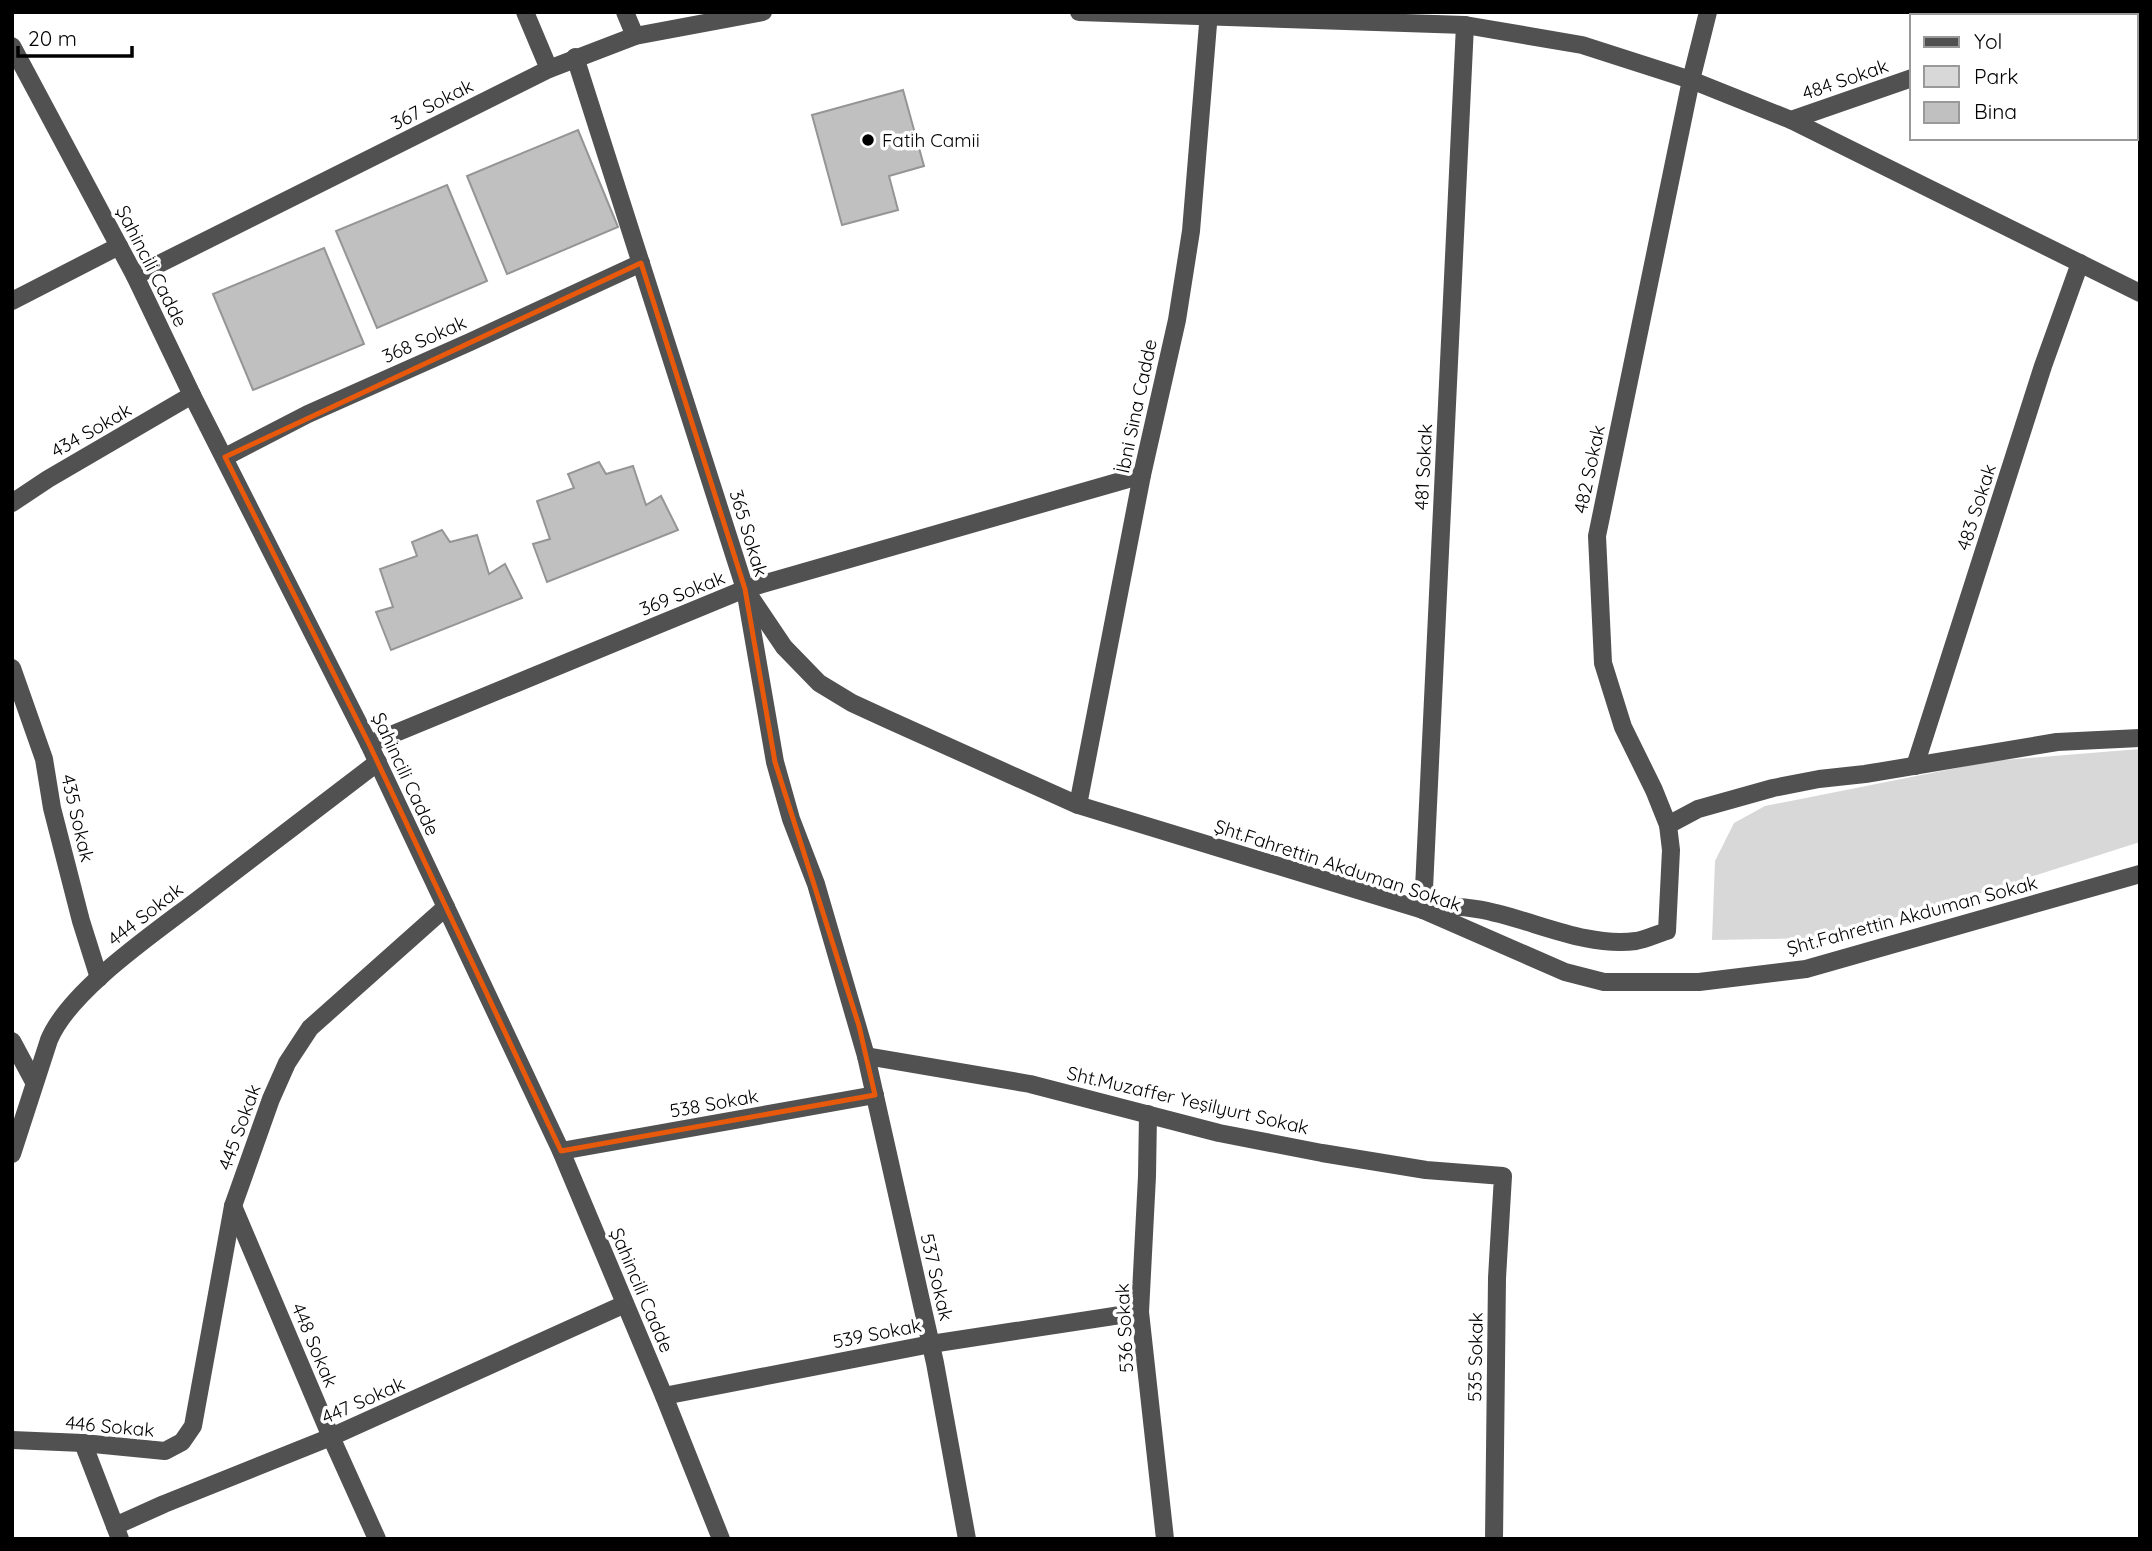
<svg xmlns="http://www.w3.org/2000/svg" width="2152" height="1551" font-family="Quicksand,sans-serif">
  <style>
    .green { fill: #d8d8d8 }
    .building { fill: #c0c0c0; stroke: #959595; stroke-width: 2 }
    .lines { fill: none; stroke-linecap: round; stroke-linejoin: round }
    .minor { stroke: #515151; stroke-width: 18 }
    .marked { fill: none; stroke: #e8590c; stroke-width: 5; stroke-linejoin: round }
    .poi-dot { fill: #000; stroke: #fff; stroke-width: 2.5 }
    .labels { text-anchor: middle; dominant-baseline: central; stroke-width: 7; stroke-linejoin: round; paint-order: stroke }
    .street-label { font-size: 19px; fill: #000; stroke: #fff }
    .poi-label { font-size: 19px; fill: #000; stroke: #fff; text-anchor: start }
  </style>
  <rect width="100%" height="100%" fill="#fff"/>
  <!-- green -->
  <path class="green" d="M 2140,749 L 2140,842 L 1934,908 L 1811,938 L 1712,940 L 1715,861 L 1734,823 L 1765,806 L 1992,761 Z"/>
  <!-- building -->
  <g class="building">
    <path d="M 903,90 L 924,166 L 889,176 L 898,210 L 842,225 L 812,115 Z"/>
    <path d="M 578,130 L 618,227 L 507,274 L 467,176 Z"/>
    <path d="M 447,185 L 487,281 L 377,328 L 336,231 Z"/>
    <path d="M 324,248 L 364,344 L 253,390 L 213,294 Z"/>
    <path d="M 599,462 L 606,474 L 633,466 L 646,505 L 661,496 L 678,530 L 547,582 L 533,544 L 550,539 L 537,501 L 574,488 L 568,474 Z"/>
    <path d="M 442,530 L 450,542 L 477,535 L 489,574 L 505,564 L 522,598 L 391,650 L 376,612 L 393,607 L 380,569 L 417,556 L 412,542 Z"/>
  </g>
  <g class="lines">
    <!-- minor -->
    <g class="minor">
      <path d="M 525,12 L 549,69"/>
      <path d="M 625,12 L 635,36"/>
      <path d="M 1079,12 L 1465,25 L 1582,45 L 1691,80 L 1791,120 L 2140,293"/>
      <path d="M 2071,16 L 2077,12"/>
      <path d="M 12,46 L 135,276 L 192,395 L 369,744 L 561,1151 L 664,1396 L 721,1539"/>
      <path d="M 575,57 L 745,589 L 775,762 L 791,819 L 816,884 L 866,1056 L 935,1363 L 967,1539"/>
      <path d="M 1791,120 L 1912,78"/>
      <path d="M 135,276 L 549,69 L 635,36 L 763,12"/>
      <path d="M 12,301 L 119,246"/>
      <path d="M 225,457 L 308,414 L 470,342 L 641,263"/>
      <path d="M 12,503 L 48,479 L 192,395"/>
      <path d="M 749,595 L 784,647 L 819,683 L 852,703 L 889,720 L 1078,805 L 1423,910 L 1565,972 L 1604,982 L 1699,982 L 1806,969 L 2140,874"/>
      <path d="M 12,668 L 44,759 L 52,808 L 81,921 L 99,978"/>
      <path d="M 369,744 L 745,589 L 1142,475"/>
      <path d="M 1915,766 L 2043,366 L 2080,263"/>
      <path d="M 1078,805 L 1142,475 L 1177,320 L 1191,231 L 1209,12"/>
      <path d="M 1668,825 L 1698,809 L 1773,788 L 1819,779 L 1865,774 L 2057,742 L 2140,738"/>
      <path d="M 1423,910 C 1494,893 1564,950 1636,941 C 1647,939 1657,934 1667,931 L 1671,850 L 1668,825 L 1654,790 L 1623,727 L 1603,663 L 1597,536 L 1691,80 L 1708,12"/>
      <path d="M 1423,910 L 1465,25"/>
      <path d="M 12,1041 L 34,1082"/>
      <path d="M 866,1056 L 1030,1084 L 1219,1133 L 1322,1153 L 1426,1170 L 1503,1176 L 1497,1278 L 1494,1539"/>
      <path d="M 1148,1114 L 1147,1176 L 1140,1312 L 1165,1539"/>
      <path d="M 561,1151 L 875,1095"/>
      <path d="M 12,1154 L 49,1040 C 70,989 159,930 204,895 C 262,851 320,806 378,762"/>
      <path d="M 233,1206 L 331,1437 L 377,1539"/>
      <path d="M 664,1396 L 931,1344 L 1140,1312"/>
      <path d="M 12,1440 L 83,1443 L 165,1451 L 182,1442 L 193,1426 L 233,1206 L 271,1099 L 287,1063 L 310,1028 L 446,907"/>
      <path d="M 83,1443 L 120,1539"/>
      <path d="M 115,1526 L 164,1504 L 331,1437 L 625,1304"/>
    </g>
  </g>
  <!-- marked area -->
  <path class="marked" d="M 641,263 L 745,589 L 775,762 L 859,1026 L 875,1095 L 561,1151 L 369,744 L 225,457 Z"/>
  <!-- markers -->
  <circle class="poi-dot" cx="868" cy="140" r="7"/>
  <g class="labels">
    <!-- street labels -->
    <g class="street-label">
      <text transform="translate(1845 79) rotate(-19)">484 Sokak</text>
      <text transform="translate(432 104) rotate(-27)">367 Sokak</text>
      <text transform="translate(152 266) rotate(63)">Şahincili Cadde</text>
      <text transform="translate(424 339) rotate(-24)">368 Sokak</text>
      <text transform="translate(1136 406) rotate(-78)">İbni Sina Cadde</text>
      <text transform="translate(91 430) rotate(-30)">434 Sokak</text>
      <text transform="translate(1423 467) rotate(-87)">481 Sokak</text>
      <text transform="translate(1589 469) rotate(-78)">482 Sokak</text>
      <text transform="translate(1976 507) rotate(-72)">483 Sokak</text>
      <text transform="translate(749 533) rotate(73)">365 Sokak</text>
      <text transform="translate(682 593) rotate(-22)">369 Sokak</text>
      <text transform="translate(406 774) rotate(65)">Şahincili Cadde</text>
      <text transform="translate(78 818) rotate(77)">435 Sokak</text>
      <text transform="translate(1338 865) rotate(18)">Şht.Fahrettin Akduman Sokak</text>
      <text transform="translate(145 914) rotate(-38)">444 Sokak</text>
      <text transform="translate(1912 915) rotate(-15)">Şht.Fahrettin Akduman Sokak</text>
      <text transform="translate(1188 1100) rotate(13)">Sht.Muzaffer Yeşilyurt Sokak</text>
      <text transform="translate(714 1103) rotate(-10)">538 Sokak</text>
      <text transform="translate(239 1127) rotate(-70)">445 Sokak</text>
      <text transform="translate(937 1277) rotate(77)">537 Sokak</text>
      <text transform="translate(642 1290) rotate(67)">Şahincili Cadde</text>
      <text transform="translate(1124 1328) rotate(-93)">536 Sokak</text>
      <text transform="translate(877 1333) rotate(-11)">539 Sokak</text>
      <text transform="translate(315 1345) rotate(67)">448 Sokak</text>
      <text transform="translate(1475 1357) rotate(-89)">535 Sokak</text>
      <text transform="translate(363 1400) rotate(-24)">447 Sokak</text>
      <text transform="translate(110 1426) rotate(5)">446 Sokak</text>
    </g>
    <!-- poi labels -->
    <g class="poi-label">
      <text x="882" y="140">Fatih Camii</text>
    </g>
  </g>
  <!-- border -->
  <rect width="2152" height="1551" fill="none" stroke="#000000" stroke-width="28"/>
  <!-- legend -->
  <rect x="1910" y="14" width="228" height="126" fill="#ffffff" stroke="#999999" stroke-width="2"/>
  <rect x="1924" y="37" width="35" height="10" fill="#515151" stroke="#999999" stroke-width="2"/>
  <text x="1974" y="49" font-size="21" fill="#000000">Yol</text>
  <rect x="1924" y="66" width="35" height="21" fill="#d8d8d8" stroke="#999999" stroke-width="2"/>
  <text x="1974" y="84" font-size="21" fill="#000000">Park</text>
  <rect x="1924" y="102" width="35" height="21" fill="#c0c0c0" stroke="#999999" stroke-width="2"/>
  <text x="1974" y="119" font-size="21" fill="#000000">Bina</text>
  <!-- scale -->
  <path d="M18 46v10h114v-10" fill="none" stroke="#000000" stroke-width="3.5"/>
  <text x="28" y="46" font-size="21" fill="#000000" stroke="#ffffff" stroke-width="5" paint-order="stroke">20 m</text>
</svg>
